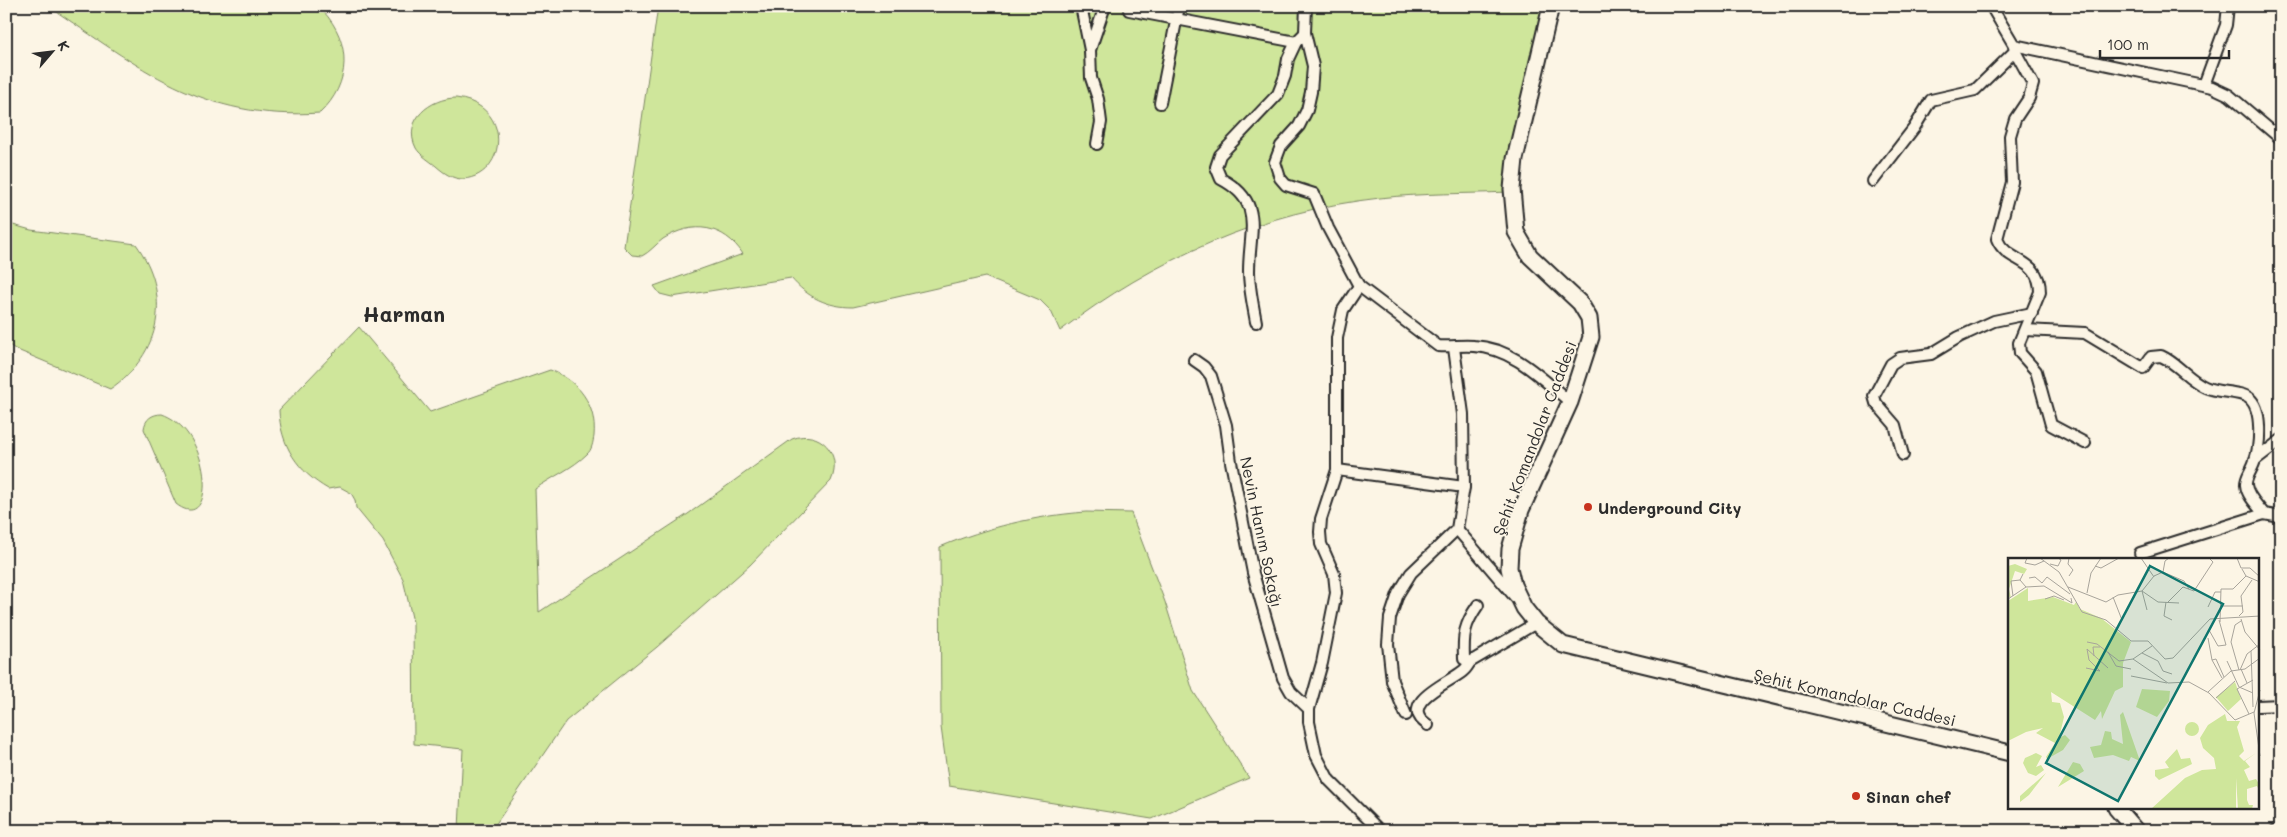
<svg xmlns="http://www.w3.org/2000/svg" width="2287" height="837" font-family="Mali,sans-serif">
  <style>
    .green { fill: #cfe69b; stroke: #7d8863 }
    .lines { fill: none; stroke-linecap: round; stroke-linejoin: round }
    .street-casing { stroke: #2b2b2b; stroke-width: 14 }
    .secondary-casing { stroke: #2b2b2b; stroke-width: 19 }
    .street { stroke: #fcf5e5; stroke-width: 10 }
    .secondary { stroke: #fcf5e5; stroke-width: 15 }
    .poi-dot { fill: #c8321e; stroke: #fcf5e5; stroke-width: 2 }
    .labels { text-anchor: middle; dominant-baseline: central; stroke-width: 4; stroke-linejoin: round; paint-order: stroke }
    .street-label { font-size: 16px; fill: #2b2b2b; stroke: #fcf5e5 }
    .poi-label { font-size: 16px; font-weight: bold; fill: #2b2b2b; stroke: #fcf5e5; text-anchor: start }
    .district-label { font-size: 21px; font-weight: bold; fill: #2b2b2b; stroke: #fcf5e5 }
    .inset-road { fill: none; stroke: #a8a49b; stroke-width: 1 }
    .view { fill: #0f766e; fill-opacity: 0.15; stroke: #0f766e; stroke-width: 2.5 }
    .inset-edge { fill: none; stroke: #2b2b2b; stroke-width: 2.5 }
  </style>
  <rect width="100%" height="100%" fill="#fcf5e5"/>
  <filter id="ink" filterUnits="userSpaceOnUse"><feTurbulence type="fractalNoise" baseFrequency=".02" numOctaves="2"/><feDisplacementMap in="SourceGraphic" scale="10" xChannelSelector="R" yChannelSelector="G"/><feConvolveMatrix kernelMatrix="1 2 1 2 8 2 1 2 1" color-interpolation-filters="sRGB"/></filter>
  <g filter="url(#ink)">
    <!-- green -->
    <g class="green">
      <path d="M 48,6 L 294,6 L 323,11 C 352,42 351,84 320,113 C 201,121 141,68 48,6 Z"/>
      <path d="M 658,6 L 1551,6 L 1509,192 C 1466,194 1423,193 1380,198 C 1262,211 1154,259 1060,331 L 1051,311 L 1040,300 L 985,277 L 853,307 C 827,307 807,297 791,278 L 672,297 L 660,294 L 654,286 L 743,254 C 724,225 693,220 663,239 C 656,244 650,252 642,256 L 632,255 L 624,247 Z"/>
      <path d="M 456,98 C 514,105 507,176 463,179 C 452,179 444,173 436,166 C 430,161 420,155 416,148 C 402,120 431,98 456,98 Z"/>
      <path d="M 6,223 L 31,230 L 136,244 C 172,294 162,354 110,389 L 15,349 L 6,343 Z"/>
      <path d="M 359,327 L 430,412 L 550,370 C 578,380 597,405 594,436 C 593,442 592,450 587,454 C 573,468 552,477 535,489 L 539,612 L 688,514 L 792,439 C 820,428 843,454 831,481 L 750,565 L 657,647 L 566,721 L 491,831 L 460,831 L 459,829 L 463,749 L 414,744 L 413,622 L 403,579 L 383,541 L 356,508 L 355,500 L 351,493 L 340,487 L 328,489 C 298,472 280,445 279,410 Z"/>
      <path d="M 162,414 C 214,432 217,536 176,504 L 144,429 C 145,419 152,414 162,414 Z"/>
      <path d="M 1086,512 L 1131,513 L 1165,602 L 1193,691 L 1249,778 L 1152,819 L 949,786 L 941,727 L 940,547 C 987,527 1035,516 1086,512 Z"/>
    </g>
    <g class="lines">
      <!-- street casing -->
      <g class="street-casing">
        <g id="street">
          <path d="M 1081,6 L 1090,50 L 1105,6"/>
          <path d="M 1306,6 L 1305,33 L 1313,66 L 1311,92 L 1307,110 L 1299,126 L 1281,146 L 1275,162 L 1280,178 L 1286,185 L 1314,194 L 1328,228 L 1359,286 L 1438,346 C 1451,347 1462,345 1474,346 C 1513,348 1541,378 1570,402"/>
          <path d="M 1991,6 L 2014,45 L 2212,87 L 2229,95 L 2281,139"/>
          <path d="M 1129,10 L 1296,42"/>
          <path d="M 2014,45 L 2015,51 L 2033,84 L 2029,98 L 2015,119 L 2010,136 L 2012,182 L 1997,239 C 2007,264 2040,257 2040,292 L 2019,343 L 2020,353 L 2036,371 L 2051,425 L 2085,443"/>
          <path d="M 1090,50 L 1091,78 L 1098,99 L 1101,122 L 1097,144"/>
          <path d="M 2204,85 L 2226,25 L 2228,6"/>
          <path d="M 1160,103 L 1179,6"/>
          <path d="M 1873,181 L 1914,128 L 1931,100 L 1975,90 L 2015,51"/>
          <path d="M 1359,286 L 1343,310 L 1337,338 L 1337,470 L 1321,519 L 1320,532 L 1321,544 L 1334,574 L 1336,593 L 1322,663 L 1309,709 L 1309,722 L 1316,755 L 1329,780 L 1380,831"/>
          <path d="M 1256,322 C 1253,305 1249,288 1249,271 C 1249,231 1265,202 1221,179 L 1216,167 L 1220,155 L 1278,94 L 1285,76 L 1288,59 L 1296,42 L 1305,33"/>
          <path d="M 2025,330 L 2085,333 L 2143,368 L 2151,357 L 2161,356 C 2177,363 2188,379 2205,387 C 2217,393 2240,391 2249,398 C 2263,409 2260,445 2255,460 C 2253,469 2245,477 2246,485 C 2247,496 2258,506 2264,514 L 2281,517"/>
          <path d="M 1194,360 L 1204,367 L 1211,376 L 1226,425 L 1231,462 L 1253,573 L 1283,678 L 1291,692 L 1309,709"/>
          <path d="M 1903,455 L 1895,425 L 1876,403 L 1874,396 L 1891,364 L 1900,358 L 1931,354 L 1959,337 L 1994,321 L 2032,313"/>
          <path d="M 2255,460 L 2281,440"/>
          <path d="M 1337,470 L 1464,487"/>
          <path d="M 1457,529 L 1515,597"/>
          <path d="M 2140,553 L 2264,514"/>
          <path d="M 1470,662 L 1464,659 C 1463,635 1464,625 1478,605"/>
          <path d="M 2258,706 L 2281,705"/>
          <path d="M 1406,715 L 1392,681 L 1388,644 L 1390,618 L 1398,594 L 1411,573 L 1457,529 L 1464,487 L 1463,414 L 1454,348"/>
          <path d="M 1428,725 C 1395,703 1451,682 1463,671 C 1466,669 1468,665 1470,662 L 1536,623"/>
          <path d="M 2275,831 L 2281,828"/>
        </g>
      </g>
      <!-- secondary casing -->
      <g class="secondary-casing">
        <g id="secondary">
          <path d="M 1551,6 L 1515,159 L 1512,189 L 1516,232 L 1530,256 L 1580,303 L 1589,318 L 1591,337 L 1570,402 L 1521,510 L 1510,549 L 1509,568 L 1513,585 L 1524,608 L 1536,623 L 1563,645 L 2010,753"/>
          <path d="M 2116,808 L 2136,831"/>
        </g>
      </g>
      <!-- street -->
      <use href="#street" class="street"/>
      <!-- secondary -->
      <use href="#secondary" class="secondary"/>
    </g>
  </g>
  <!-- markers -->
  <g class="poi-dot">
    <circle cx="1588" cy="507" r="5"/>
    <circle cx="1856" cy="796" r="5"/>
  </g>
  <g class="labels">
    <!-- street labels -->
    <g class="street-label">
      <text transform="translate(1534 438) rotate(-69)">Şehit Komandolar Caddesi</text>
      <text transform="translate(1262 532) rotate(78)">Nevin Hanım Sokağı</text>
      <text transform="translate(1855 697) rotate(13)">Şehit Komandolar Caddesi</text>
    </g>
    <!-- poi labels -->
    <g class="poi-label">
      <text x="1598" y="507">Underground City</text>
      <text x="1866" y="796">Sinan chef</text>
    </g>
    <!-- district labels -->
    <g class="district-label">
      <text x="404" y="313">Harman</text>
    </g>
  </g>
  <!-- overview -->
  <g transform="translate(2008 558)">
    <rect width="251" height="251" fill="#fcf5e5"/>
    <path d="M 7,6 L 19,11 L 16,16 L 7,13 L 1,31 L 3,40 L 0,38 L 0,8 ZM 20,30 L 20,43 L 45,39 L 66,47 L 68,44 L 72,51 L 93,60 L 123,84 L 115,105 L 115,129 L 107,133 L 94,161 L 93,153 L 87,162 L 43,134 L 44,144 L 52,145 L 56,159 L 51,180 L 57,177 L 62,182 L 55,192 L 39,201 L 38,199 L 47,185 L 28,175 L 35,170 L 18,174 L 0,183 L 0,43 ZM 227,124 L 233,141 L 220,153 L 208,139 ZM 134,131 L 162,133 L 161,143 L 149,159 L 128,149 ZM 115,154 L 132,203 L 123,199 L 121,203 L 105,197 L 86,200 L 82,189 L 93,187 L 97,173 L 103,174 L 104,181 L 115,186 L 112,157 ZM 217,156 L 219,163 L 232,163 L 229,169 L 236,193 L 231,198 L 236,203 L 248,195 L 237,203 L 242,209 L 236,212 L 241,223 L 248,221 L 251,226 L 251,232 L 249,228 L 239,231 L 239,242 L 241,247 L 245,247 L 244,251 L 230,251 L 228,220 L 228,251 L 143,251 L 177,220 L 194,212 L 208,211 L 206,200 L 195,190 L 192,180 L 200,167 ZM177 171a7 7 0 1 1 14 0a7 7 0 1 1-14 0ZM 169,191 L 173,201 L 182,200 L 184,206 L 151,222 L 147,218 L 147,212 L 161,210 L 157,204 ZM 28,195 L 34,198 L 28,209 L 33,207 L 36,212 L 28,218 L 20,215 L 15,205 L 17,200 ZM 65,204 L 72,206 L 76,213 L 50,229 ZM 38,215 L 21,237 L 12,244 L 12,238 Z" fill="#cfe69b"/>
    <path class="inset-road" d="M 19,0 L 17,5 L 27,7 L 36,3M 32,0 L 51,14 L 74,54 L 98,62 L 123,83 L 140,83 L 157,101 L 165,100 L 202,61 L 252,58M 61,0 L 60,6 L 65,12 L 61,18M 133,0 L 146,19M 229,0 L 233,10 L 242,10 L 252,19M 42,6 L 50,8 L 53,2 L 50,0M 87,8 L 93,10 L 111,0M 234,11 L 238,18 L 252,24M 155,14 L 176,23 L 181,31M 15,16 L 12,22 L 18,29M 21,20 L 27,19 L 34,25 L 39,19 L 62,36M 60,29 L 98,44 L 110,37 L 134,33 L 146,18 L 155,14 L 157,3 L 161,0M 134,33 L 150,44 L 171,45M 134,33 L 139,52M 79,35 L 83,15 L 93,0M 5,38 L 3,23 L 12,22M 105,39 L 114,62M 0,41 L 18,29 L 36,28 L 64,45 L 63,40M 37,41 L 46,38 L 56,42M 158,44 L 156,58 L 164,62M 159,45 L 175,29 L 186,33 L 205,4 L 201,0M 214,48 L 235,48M 200,49 L 207,34 L 213,34M 231,58 L 235,54 L 233,38 L 244,22M 233,61 L 237,74 L 252,92M 212,64 L 213,31 L 225,31 L 238,18M 201,72 L 210,88 L 218,87 L 211,62M 200,80 L 204,102 L 214,120M 79,84 L 89,86 L 111,103 L 125,101 L 144,88M 243,93 L 245,149M 100,94 L 108,108 L 123,111M 134,95 L 150,103 L 155,113 L 164,116M 86,98 L 85,89 L 92,89M 125,101 L 160,125 L 181,124 L 201,135 L 227,162 L 246,154M 204,102 L 208,101 L 216,119M 219,103 L 231,129 L 245,135M 78,110 L 92,113 L 81,102 L 79,91 L 100,110M 233,111 L 239,125M 231,112 L 223,84 L 227,67 L 233,63M 232,112 L 239,96 L 252,86M 123,118 L 159,125M 252,132 L 246,155 L 252,198M 200,134 L 223,113 L 237,111 L 252,100M 208,140 L 227,123M 241,156 L 229,131 L 245,122"/>
    <path class="view" d="M 142,8 L 215,46 L 110,243 L 38,205 Z"/>
    <rect width="251" height="251" class="inset-edge"/>
  </g>
  <!-- margin -->
  <rect width="2287" height="837" fill="none" stroke="#fcf5e5" stroke-width="25"/>
  <rect x="12" y="12" width="2262" height="812" fill="none" stroke="#2b2b2b" stroke-width="2" filter="url(#ink)"/>
  <!-- north arrow -->
  <g transform="translate(52 52) rotate(62)" stroke="#fcf5e5" stroke-width="4" paint-order="stroke">
  <path d="M0-4L9 19L0 12L-9 19Z" fill="#2b2b2b"/>
  <text y="-8" font-size="14" font-weight="bold" text-anchor="middle" fill="#2b2b2b">K</text>
  </g>
  <!-- scale -->
  <path d="M2100 50v8h129v-8" fill="none" stroke="#2b2b2b" stroke-width="2.5"/>
  <text x="2107" y="50" font-size="15" fill="#2b2b2b" stroke="#fcf5e5" stroke-width="4" paint-order="stroke">100 m</text>
</svg>
